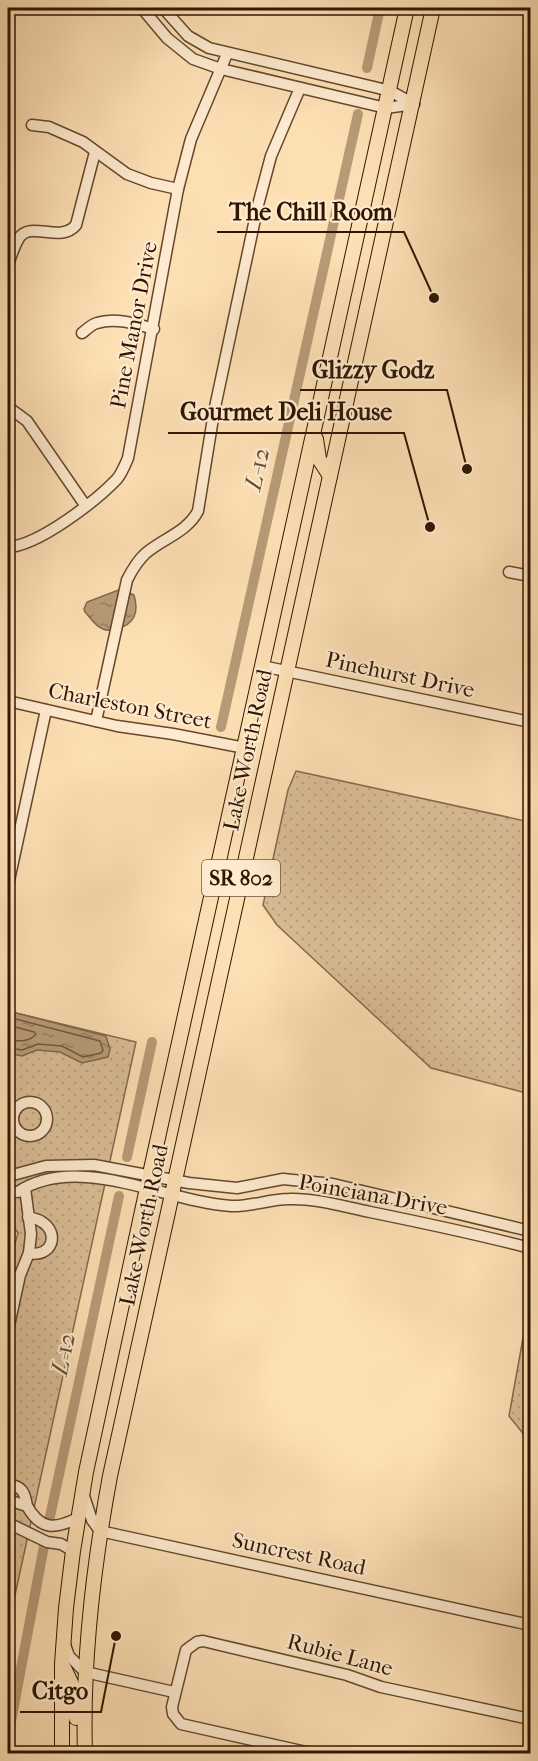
<svg xmlns="http://www.w3.org/2000/svg" width="538" height="1761" font-family="'IM FELL French Canon',serif">
  <style>
    .grass { fill: url(#grass-dots); stroke: #856a4c; stroke-width: 1.5 }
    .water { fill: url(#water-ripples); stroke: #816648; stroke-width: 1.5 }
    .lines { fill: none; stroke-linecap: round; stroke-linejoin: round }
    .shore { stroke: #74583c; stroke-width: 1.5 }
    .canal { stroke: #b79b77; stroke-width: 10 }
    .minor-tunnel { stroke: #d4b790; stroke-width: 10; stroke-dasharray: 10 5; stroke-linecap: butt }
    .minor-casing { stroke: #63482e; stroke-width: 13 }
    .major-casing { stroke: #301602; stroke-width: 16 }
    .minor { stroke: #feeace; stroke-width: 10 }
    .major { stroke: #fddfb4; stroke-width: 14 }
    .labels { text-anchor: middle; dominant-baseline: central; stroke-width: 4.5; stroke-linejoin: round; paint-order: stroke }
    .shield { fill: #feeace; stroke: #6e563f; stroke-width: 1.5 }
    .shield-label { font-size: 21px; font-weight: bold; fill: #301602 }
    .street-label { font-size: 22px; fill: #301602; stroke: #feeace }
    .water-label { font-size: 24px; font-style: italic; fill: #664b31; stroke: #feeace }
    .leader { fill: none; stroke: #301602; stroke-width: 2 }
    .callout-dot { fill: #301602; stroke: #feeace; stroke-width: 2 }
    .callout-label { font-size: 24px; text-anchor: middle; font-weight: bold; fill: #301602; stroke: #feeace; stroke-width: 4.5; stroke-linejoin: round; paint-order: stroke }
  </style>
  <defs>
    <pattern id="grass-dots" width="8" height="8" patternUnits="userSpaceOnUse" patternTransform="scale(1.5)"><rect width="8" height="8" fill="#dabd96"/><path d="M2 2h.1M6 6h.1" fill="none" stroke="#bba280" stroke-width="1.8" stroke-linecap="round"/></pattern>
    <pattern id="water-ripples" width="26" height="14" patternUnits="userSpaceOnUse" patternTransform="scale(1.5)"><rect width="26" height="14" fill="#b79b77"/><path d="M2 4q2-2 4 0t4 0M15 11q2-2 4 0t4 0" fill="none" stroke="#957d5f"/></pattern>
  </defs>
  <rect width="100%" height="100%" fill="#fddfb4"/>
  <filter id="stains"><feTurbulence type="fractalNoise" baseFrequency=".00333" numOctaves="4"/><feColorMatrix values="0 0 0 0 .2 0 0 0 0 .09 0 0 0 0 .02 0 0 0 .5 -.17"/></filter>
  <radialGradient id="worn" r=".72"><stop offset=".6" stop-color="#630" stop-opacity="0"/><stop offset="1" stop-color="#630" stop-opacity=".3"/></radialGradient>
  <!-- grass -->
  <g class="grass">
    <path d="M 296,771 L 530,822 L 530,1094 L 431,1068 L 277,925 L 263,905 L 288,790 Z"/>
    <path d="M 8,1011 L 136,1042 L 8,1627 L 8,1269 L 18,1233 L 8,1218 Z"/>
    <path d="M 530,1299 L 530,1442 L 509,1416 Z"/>
  </g>
  <!-- water -->
  <g class="water">
    <path d="M 121,589 L 134,595 C 139,612 135,624 117,629 C 113,630 107,631 103,629 C 95,626 90,617 85,612 L 84,609 L 87,602 Z"/>
    <path d="M 8,1011 L 106,1036 L 110,1049 L 108,1057 L 82,1063 L 60,1052 L 37,1050 L 22,1056 L 8,1053 Z"/>
  </g>
  <g class="lines">
    <!-- shore -->
    <g class="shore">
      <path d="M 8,1017 L 100,1041 L 103,1050 L 101,1053 L 83,1057 L 62,1046 L 38,1044 L 22,1050 L 8,1048"/>
      <path d="M 8,1025 L 34,1032 L 36,1034 C 29,1043 18,1041 8,1040"/>
    </g>
    <!-- canal -->
    <g class="canal">
      <path d="M 367,68 L 380,8"/>
      <path d="M 221,727 L 358,114"/>
      <path d="M 127,1157 L 152,1042"/>
      <path d="M 49,1521 L 119,1196"/>
      <path d="M 10,1727 L 44,1546"/>
    </g>
    <!-- minor-tunnel -->
    <path class="minor-tunnel" d="M 8,1198 L 18,1192"/>
    <!-- minor casing -->
    <g class="minor-casing">
      <g id="minor">
        <path d="M 144,8 L 146,13 L 167,38 L 193,59 L 221,69 L 386,108 L 414,104"/>
        <path d="M 163,8 L 188,36 L 209,48 L 374,87 L 390,91 L 414,104"/>
        <path d="M 32,125 L 49,127 L 83,142 L 127,174 L 151,183 L 178,189"/>
        <path d="M 8,265 C 11,256 14,246 19,238 C 31,220 60,244 76,225 L 95,152"/>
        <path d="M 82,333 C 86,330 92,324 97,323 C 115,317 137,324 154,329"/>
        <path d="M 8,407 L 27,421 L 85,505"/>
        <path d="M 8,547 C 38,546 96,501 117,479 C 122,473 125,465 128,458 L 178,189 L 191,139 L 227,54"/>
        <path d="M 509,572 L 530,576"/>
        <path d="M 262,666 L 530,722"/>
        <path d="M 8,701 L 117,726 L 173,734 L 245,748"/>
        <path d="M 96,721 L 127,580 C 132,570 137,561 146,553 C 164,538 187,532 198,511 L 214,412 L 258,205 L 271,156 L 300,88"/>
        <path d="M 8,885 L 46,710"/>
        <circle cx="30" cy="1119" r="17"/>
        <path d="M 9,1176 L 46,1166 L 94,1165 L 189,1183 L 237,1188 L 283,1179 L 333,1184 L 530,1231"/>
        <path d="M 18,1192 C 79,1152 166,1202 231,1206 C 250,1207 270,1199 289,1199 C 315,1198 345,1207 370,1212 C 424,1223 477,1234 530,1248"/>
        <path d="M 28,1217 C 32,1218 38,1219 42,1222 C 60,1233 52,1258 29,1253"/>
        <path d="M 8,1330 L 20,1275 L 29,1253 L 31,1234 L 25,1188"/>
        <path d="M 8,1485 C 22,1485 25,1493 27,1506"/>
        <path d="M 83,1493 L 92,1520 L 100,1531 L 530,1625"/>
        <path d="M 8,1500 L 27,1506 C 41,1531 55,1529 78,1518"/>
        <path d="M 8,1523 L 47,1542 L 61,1544 L 73,1551"/>
        <path d="M 64,1642 L 69,1656 L 85,1672 L 174,1692"/>
        <path d="M 315,1754 L 181,1724 L 173,1714 L 172,1707 L 186,1650 L 197,1642 L 203,1641 L 347,1675 L 381,1687 L 530,1719"/>
      </g>
    </g>
    <!-- major casing -->
    <g class="major-casing">
      <g id="major">
        <path d="M 316,439 L 319,459 L 330,476"/>
        <path d="M 64,1668 L 75,1691 L 76,1718"/>
        <path d="M 62,1754 L 62,1664 L 66,1608 L 73,1551 L 86,1472 L 150,1174 L 407,8"/>
        <path d="M 85,1754 C 82,1660 93,1568 110,1476 L 433,8"/>
      </g>
    </g>
    <!-- minor -->
    <use href="#minor" class="minor"/>
    <!-- major -->
    <use href="#major" class="major"/>
  </g>
  <g class="labels">
    <!-- shield labels -->
    <rect class="shield" x="202" y="860" width="78" height="36" rx="4.5"/>
    <g class="shield-label">
      <text x="241" y="878">SR 802</text>
    </g>
    <!-- street labels -->
    <g class="street-label">
      <text transform="translate(134 325) rotate(-79)">Pine Manor Drive</text>
      <text transform="translate(400 675) rotate(12)">Pinehurst Drive</text>
      <text transform="translate(130 706) rotate(11)">Charleston Street</text>
      <text transform="translate(248 750) rotate(-78)">Lake Worth Road</text>
      <text transform="translate(373 1195) rotate(10)">Poinciana Drive</text>
      <text transform="translate(144 1225) rotate(-78)">Lake Worth Road</text>
      <text transform="translate(299 1554) rotate(12)">Suncrest Road</text>
      <text transform="translate(340 1655) rotate(15)">Rubie Lane</text>
    </g>
    <!-- water labels -->
    <g class="water-label">
      <text transform="translate(257 469) rotate(-77)">L-12</text>
      <text transform="translate(63 1354) rotate(-78)">L-12</text>
    </g>
  </g>
  <!-- callouts -->
  <path class="leader" d="M434 298L404 232H217M467 469L447 390H300M430 527L404 433H168M116 1636L101 1712H20"/>
  <g class="callout-dot">
    <circle cx="434" cy="298" r="6"/>
    <circle cx="467" cy="469" r="6"/>
    <circle cx="430" cy="527" r="6"/>
    <circle cx="116" cy="1636" r="6"/>
  </g>
  <g class="callout-label">
    <text x="311" y="220">The Chill Room</text>
    <text x="373" y="378">Glizzy Godz</text>
    <text x="286" y="420">Gourmet Deli House</text>
    <text x="60" y="1699">Citgo</text>
  </g>
  <!-- margin -->
  <rect width="538" height="1761" fill="none" stroke="#fddfb4" stroke-width="30"/>
  <rect x="9" y="9" width="520" height="1743" fill="none" stroke="#301602" stroke-width="3"/>
  <rect x="15" y="15" width="508" height="1731" fill="none" stroke="#301602" stroke-width="1.5"/>
  <rect width="100%" height="100%" filter="url(#stains)"/>
  <rect width="100%" height="100%" fill="url(#worn)"/>
</svg>
